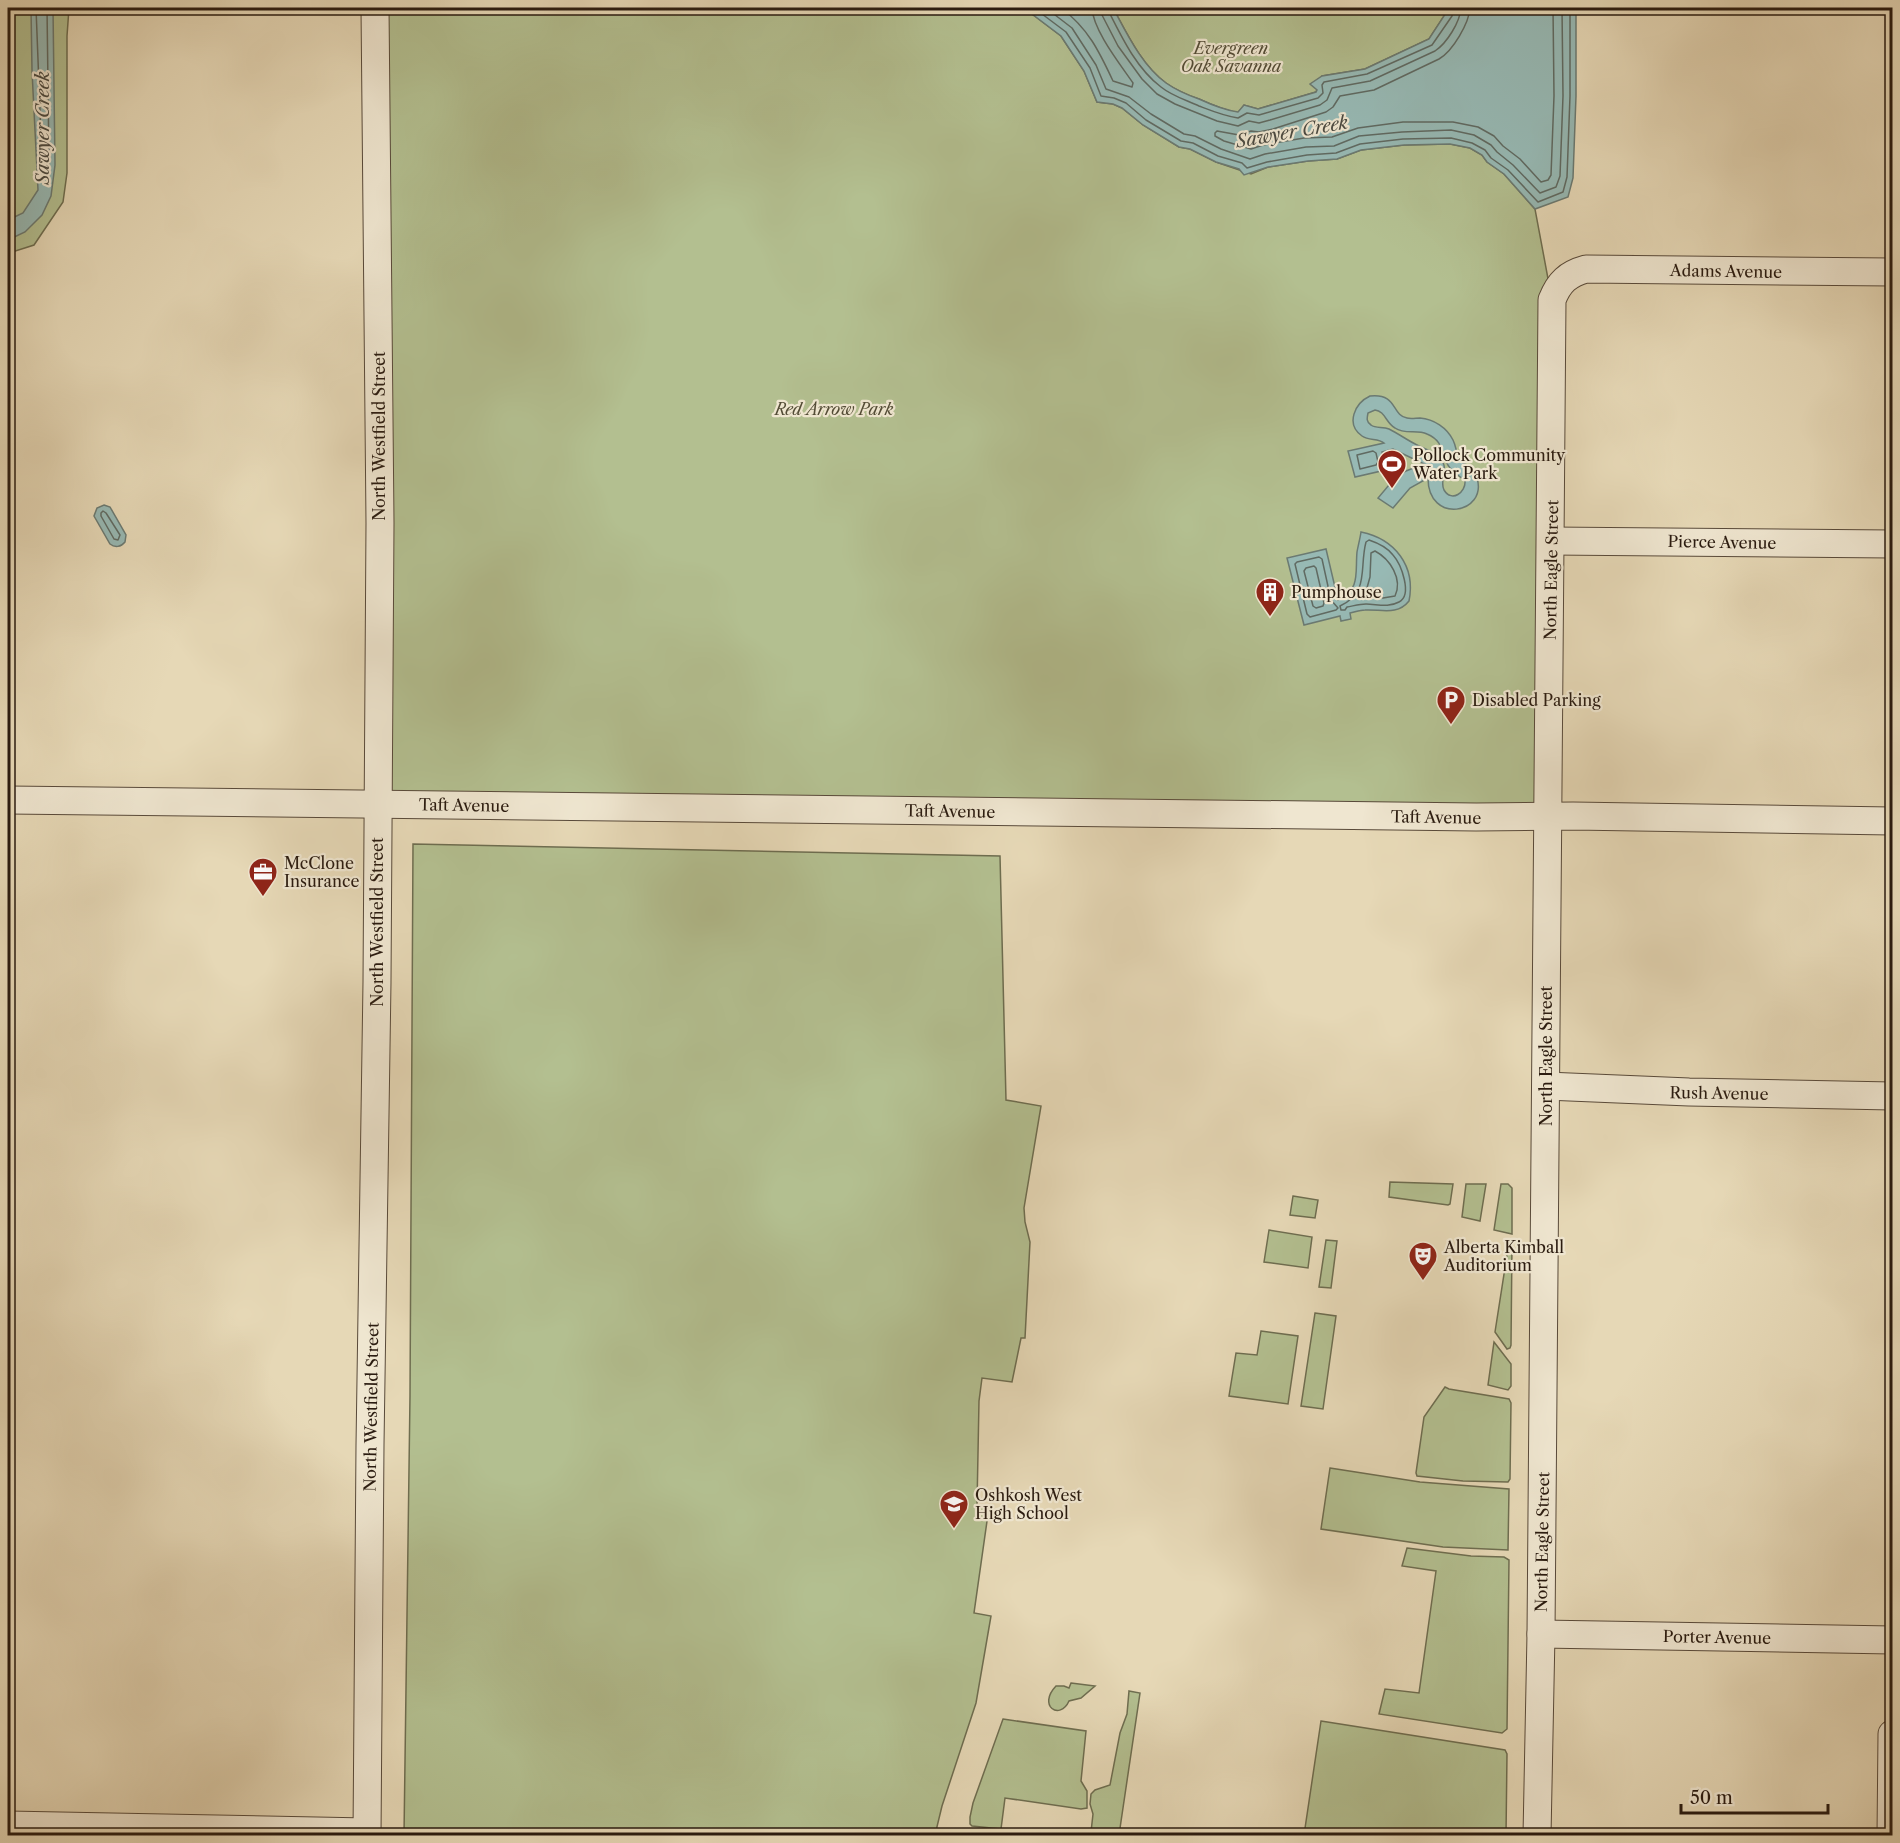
<svg xmlns="http://www.w3.org/2000/svg" width="1900" height="1843" font-family="'Libre Caslon Text',serif">
  <style>
    .green { fill: #b3bf90; stroke: #6e6d50; stroke-width: 1.5 }
    .water { fill: #97b9b4; stroke: #6b7a72; stroke-width: 1.5; fill-rule: evenodd }
    .lines { fill: none; stroke-linecap: round; stroke-linejoin: round }
    .shore { stroke: #606a62; stroke-width: 1.5 }
    .minor-casing { stroke: #594a3a; stroke-width: 29 }
    .minor { stroke: #efe6d0; stroke-width: 27 }
    .labels { text-anchor: middle; dominant-baseline: central; stroke-width: 4.5; stroke-linejoin: round; paint-order: stroke }
    .park-label { font-size: 16px; font-style: italic; fill: #534c36; stroke: #efe6d0 }
    .street-label { font-size: 16px; fill: #2a1b10; stroke: #efe6d0 }
    .poi-label { font-size: 16px; fill: #2a1b10; stroke: #efe6d0; text-anchor: start }
    .water-label { font-size: 18px; font-style: italic; fill: #4b4a41; stroke: #efe6d0 }
  </style>
  <rect width="100%" height="100%" fill="#e6d8b6"/>
  <filter id="stains"><feTurbulence type="fractalNoise" baseFrequency=".00333" numOctaves="4"/><feColorMatrix values="0 0 0 0 .2 0 0 0 0 .09 0 0 0 0 .02 0 0 0 .5 -.17"/></filter>
  <radialGradient id="worn" r=".72"><stop offset=".6" stop-color="#630" stop-opacity="0"/><stop offset="1" stop-color="#630" stop-opacity=".3"/></radialGradient>
  <!-- green -->
  <g class="green">
    <path d="M 8,8 L 69,8 L 67,36 L 67,173 L 63,202 L 34,245 L 12,252 L 11,261 L 8,263 Z"/>
    <path d="M 375,8 L 1024,8 L 1061,36 L 1084,71 L 1097,102 L 1113,104 L 1122,108 L 1143,125 L 1179,147 L 1190,149 L 1216,162 L 1251,174 L 1268,167 L 1308,161 L 1337,159 L 1361,150 L 1404,145 L 1450,144 L 1470,148 L 1482,155 L 1487,162 L 1504,174 L 1535,209 L 1552,300 L 1547,818 L 377,804 Z"/>
    <path d="M 1113,8 L 1448,8 L 1446,13 L 1429,39 L 1365,69 L 1322,76 L 1316,92 L 1258,109 L 1244,105 L 1238,113 C 1224,110 1212,105 1199,99 C 1188,95 1176,90 1166,83 C 1142,66 1126,32 1113,8 Z"/>
    <path d="M 413,844 L 1000,856 L 1006,1100 L 1041,1106 L 1024,1208 L 1025,1222 L 1030,1242 L 1025,1338 L 1021,1338 L 1012,1382 L 982,1378 L 979,1401 L 977,1505 L 989,1507 L 974,1613 L 991,1616 L 976,1703 L 942,1806 L 935,1835 L 404,1835 L 410,1396 Z"/>
    <path d="M 1390,1182 L 1453,1184 L 1450,1204 L 1448,1205 L 1389,1197 Z"/>
    <path d="M 1466,1184 L 1486,1184 L 1480,1221 L 1462,1217 Z"/>
    <path d="M 1501,1184 L 1508,1184 L 1512,1188 L 1512,1234 L 1494,1230 Z"/>
    <path d="M 1293,1196 L 1318,1200 L 1315,1218 L 1290,1215 Z"/>
    <path d="M 1269,1230 L 1312,1237 L 1308,1268 L 1264,1262 Z"/>
    <path d="M 1326,1240 L 1337,1241 L 1331,1288 L 1319,1287 Z"/>
    <path d="M 1509,1242 L 1512,1243 L 1511,1345 L 1510,1348 L 1507,1349 L 1495,1332 Z"/>
    <path d="M 1315,1313 L 1336,1316 L 1323,1409 L 1301,1406 Z"/>
    <path d="M 1261,1331 L 1298,1336 L 1288,1404 L 1229,1396 L 1236,1353 L 1257,1355 Z"/>
    <path d="M 1494,1342 L 1511,1364 L 1511,1386 L 1508,1390 L 1488,1385 Z"/>
    <path d="M 1445,1387 L 1449,1389 L 1509,1399 L 1511,1403 L 1510,1479 L 1508,1482 L 1463,1481 L 1417,1476 L 1416,1473 L 1424,1417 Z"/>
    <path d="M 1330,1468 L 1420,1482 L 1509,1489 L 1508,1550 L 1443,1547 L 1321,1529 Z"/>
    <path d="M 1407,1548 L 1471,1556 L 1504,1557 L 1509,1560 L 1507,1729 L 1502,1733 L 1379,1714 L 1385,1689 L 1419,1693 L 1436,1571 L 1402,1566 Z"/>
    <path d="M 1071,1683 L 1095,1686 L 1081,1698 L 1069,1701 C 1060,1721 1037,1706 1056,1686 L 1064,1686 L 1069,1688 Z"/>
    <path d="M 1129,1691 L 1140,1693 L 1119,1835 L 1091,1832 L 1093,1814 L 1090,1804 L 1091,1794 L 1095,1790 L 1110,1785 L 1120,1733 L 1127,1714 Z"/>
    <path d="M 1003,1719 L 1086,1731 L 1081,1781 L 1087,1791 L 1087,1808 L 1081,1809 L 1005,1798 L 1001,1829 L 972,1826 L 970,1824 L 970,1817 L 973,1803 Z"/>
    <path d="M 1321,1721 L 1505,1750 L 1507,1754 L 1506,1835 L 1304,1835 Z"/>
  </g>
  <!-- water -->
  <g class="water">
    <path d="M 31,8 L 53,8 L 55,165 L 51,196 L 42,215 L 25,232 L 8,240 L 8,220 L 23,213 L 38,190 L 32,71 Z"/>
    <path d="M 1024,8 L 1113,8 C 1126,32 1142,66 1166,83 C 1176,90 1187,95 1199,99 C 1212,105 1224,110 1238,112 L 1244,105 L 1258,109 L 1316,92 L 1317,90 L 1310,84 L 1322,76 L 1365,69 L 1429,39 L 1446,13 L 1448,8 L 1576,8 L 1576,96 L 1573,178 L 1568,197 L 1535,209 L 1504,174 L 1487,162 L 1482,155 L 1470,148 L 1450,144 L 1404,145 L 1361,150 L 1337,159 L 1308,161 L 1268,167 L 1244,175 L 1239,169 L 1216,162 L 1190,149 L 1179,147 L 1143,125 L 1122,108 L 1113,104 L 1097,102 L 1084,71 L 1061,36 Z"/>
    <path d="M 1370,396 C 1398,393 1391,415 1407,418 C 1411,419 1416,418 1420,418 C 1434,419 1447,428 1453,440 C 1456,446 1456,452 1459,458 C 1464,466 1474,467 1477,478 C 1488,514 1428,525 1428,478 L 1410,488 L 1393,508 L 1378,498 L 1394,479 L 1406,471 L 1424,464 L 1393,449 L 1382,452 L 1384,462 L 1381,471 L 1355,477 L 1348,451 L 1384,443 C 1378,438 1369,441 1362,436 C 1345,424 1355,403 1370,396 ZM 1375,410 C 1385,411 1386,423 1395,428 C 1405,435 1417,429 1427,434 C 1446,442 1440,456 1450,468 C 1454,473 1460,476 1465,481 C 1466,492 1452,503 1444,490 C 1438,479 1454,466 1434,453 C 1429,450 1422,448 1417,445 C 1407,440 1399,434 1389,429 C 1383,426 1376,429 1371,425 C 1366,422 1367,418 1368,413 Z"/>
    <path d="M 104,505 L 110,507 L 126,535 L 125,542 C 121,547 115,548 110,544 L 94,516 L 97,508 Z"/>
    <path d="M 1361,532 C 1395,539 1416,566 1409,601 C 1397,616 1381,609 1365,610 C 1360,610 1355,612 1350,613 L 1351,619 L 1341,621 L 1340,616 L 1304,625 L 1287,558 L 1326,549 L 1338,600 C 1361,589 1355,573 1357,552 C 1358,546 1360,539 1361,532 Z"/>
  </g>
  <g class="lines">
    <!-- shore -->
    <g class="shore">
      <path d="M 36,8 L 42,163 L 43,170 L 45,171 L 48,170 L 49,164 L 47,8"/>
      <path d="M 1034,8 L 1066,32 L 1090,68 L 1101,96 L 1114,98 L 1126,103 L 1146,120 L 1181,141 L 1193,143 L 1218,156 L 1242,163 L 1247,168 L 1267,162 L 1307,155 L 1336,153 L 1360,144 L 1403,139 L 1451,138 L 1472,143 L 1485,150 L 1491,158 L 1508,170 L 1538,202 L 1563,192 L 1567,177 L 1570,96 L 1570,8"/>
      <path d="M 1046,8 L 1072,28 L 1096,65 L 1106,89 L 1129,97 L 1151,114 L 1184,134 L 1195,136 L 1221,149 L 1250,159 L 1265,154 L 1306,147 L 1334,146 L 1359,136 L 1402,132 L 1451,130 L 1474,135 L 1491,145 L 1497,152 L 1513,165 L 1540,193 L 1556,187 L 1560,176 L 1563,96 L 1562,8"/>
      <path d="M 1061,8 C 1088,28 1099,51 1113,81 L 1132,87 L 1133,83 C 1120,64 1093,30 1092,8"/>
      <path d="M 1101,8 L 1102,15 L 1118,46 L 1142,79 L 1157,94 L 1175,104 L 1217,121 L 1238,126 L 1249,121 L 1259,123 L 1270,120 L 1320,105 L 1327,100 L 1332,88 L 1370,81 L 1435,51 C 1447,43 1460,22 1461,8"/>
      <path d="M 1108,8 L 1109,12 C 1122,38 1137,69 1161,87 C 1172,96 1186,100 1199,106 C 1212,111 1224,116 1238,118 L 1247,113 L 1259,115 L 1318,98 L 1323,93 L 1322,85 L 1324,82 L 1367,74 L 1432,45 L 1452,16 L 1453,8"/>
      <path d="M 1470,8 C 1469,23 1453,51 1439,59 L 1374,90 L 1340,96 L 1333,107 L 1326,112 L 1273,129 L 1259,132 L 1251,131 L 1239,135 L 1217,131 L 1215,133 L 1215,136 L 1224,141 L 1251,149 L 1263,145 L 1304,138 L 1332,137 L 1358,128 L 1403,122 L 1453,122 L 1478,127 L 1494,136 L 1503,146 L 1520,159 L 1541,182 L 1548,180 L 1551,175 L 1554,96 L 1553,8"/>
      <path d="M 1373,451 L 1376,453 L 1378,462 L 1376,465 L 1360,469 L 1357,455 Z"/>
      <path d="M 103,511 L 106,513 L 120,535 L 118,540 L 114,539 L 101,516 L 101,513 Z"/>
      <path d="M 1369,540 C 1378,543 1387,547 1393,555 C 1401,564 1413,595 1399,602 C 1388,608 1377,604 1366,604 C 1360,604 1353,606 1347,607 L 1345,610 L 1341,610 L 1340,606 C 1370,592 1359,568 1366,542 Z"/>
      <path d="M 1375,551 C 1390,559 1403,579 1395,596 L 1383,598 L 1365,595 L 1370,577 L 1371,553 Z"/>
      <path d="M 1319,557 L 1322,559 L 1331,600 L 1338,608 L 1336,610 L 1310,617 L 1307,614 L 1295,564 L 1297,562 Z"/>
      <path d="M 1314,566 L 1316,568 L 1324,603 L 1323,606 L 1316,608 L 1313,606 L 1304,571 L 1306,568 Z"/>
    </g>
    <!-- minor casing -->
    <g class="minor-casing">
      <g id="minor">
        <path d="M 1551,541 L 1892,544"/>
        <path d="M 8,800 L 1476,817 L 1573,816 L 1892,821"/>
        <path d="M 1546,1086 L 1689,1092 L 1892,1096"/>
        <path d="M 1541,1634 L 1892,1640"/>
        <path d="M 8,1825 L 367,1832"/>
        <path d="M 367,1836 L 370,1445 L 377,982 L 380,523 L 375,8"/>
        <path d="M 1537,1836 L 1541,1634 L 1552,300 C 1559,282 1568,274 1586,269 L 1892,272"/>
        <path d="M 1891,1836 L 1892,1734"/>
      </g>
    </g>
    <!-- minor -->
    <use href="#minor" class="minor"/>
  </g>
  <!-- icons -->
  <defs>
    <g id="stadium-pin" transform="scale(1.5)"><path d="M0 17L-7.5 6A9.5 9.5 0 1 1 7.5 6Z" fill="#8f2418" stroke="#efe6d0"/><path d="M0-5a6.5 5 0 1 0 0 10a6.5 5 0 1 0 0-10ZM-3.5-1.8h7v3.6h-7Z" fill="#fff"/></g>
    <g id="building-pin" transform="scale(1.5)"><path d="M0 17L-7.5 6A9.5 9.5 0 1 1 7.5 6Z" fill="#8f2418" stroke="#efe6d0"/><path d="M-4-6H4V6H1V3H-1V6H-4ZM-2.5-4.3h1.7v1.8h-1.7ZM.8-4.3h1.7v1.8H.8ZM-2.5-1h1.7V.8h-1.7ZM.8-1h1.7V.8H.8Z" fill="#fff"/></g>
    <g id="parking-pin" transform="scale(1.5)"><path d="M0 17L-7.5 6A9.5 9.5 0 1 1 7.5 6Z" fill="#8f2418" stroke="#efe6d0"/><path d="M-3.5-5.5H1a3.5 3.5 0 0 1 0 7H-1V5.5H-3.5ZM-1-3.4V-.6H.8a1.4 1.4 0 0 0 0-2.8Z" fill="#fff"/></g>
    <g id="office-pin" transform="scale(1.5)"><path d="M0 17L-7.5 6A9.5 9.5 0 1 1 7.5 6Z" fill="#8f2418" stroke="#efe6d0"/><path d="M-6-3h4V-5.5h4V-3h4V5H-6ZM-1-4.5V-3h2v-1.5ZM-6 0V1H6V0Z" fill="#fff"/></g>
    <g id="theatre-pin" transform="scale(1.5)"><path d="M0 17L-7.5 6A9.5 9.5 0 1 1 7.5 6Z" fill="#8f2418" stroke="#efe6d0"/><path d="M-5-5.5Q0-4 5-5.5V0Q5 5 0 6Q-5 5-5 0ZM-3.3-2.5H-1v1.5H-3.3ZM1-2.5H3.3v1.5H1ZM-2.8 1Q0 5.5 2.8 1Z" fill="#fff"/></g>
    <g id="school-pin" transform="scale(1.5)"><path d="M0 17L-7.5 6A9.5 9.5 0 1 1 7.5 6Z" fill="#8f2418" stroke="#efe6d0"/><path d="M0-5L7-2L0 1L-7-2ZM-4 1L0 2.5L4 1V4Q0 6-4 4Z" fill="#fff"/></g>
  </defs>
  <g fill-rule="evenodd">
    <use href="#stadium-pin" x="1392" y="464"/>
    <use href="#building-pin" x="1270" y="592"/>
    <use href="#parking-pin" x="1451" y="700"/>
    <use href="#office-pin" x="263" y="872"/>
    <use href="#theatre-pin" x="1423" y="1256"/>
    <use href="#school-pin" x="954" y="1504"/>
  </g>
  <g class="labels">
    <!-- park labels -->
    <g class="park-label">
      <text x="1231" y="48">Evergreen<tspan x="1231" dy="18">Oak Savanna</tspan></text>
      <text x="834" y="409">Red Arrow Park</text>
    </g>
    <!-- street labels -->
    <g class="street-label">
      <text transform="translate(1726 271) rotate(1)">Adams Avenue</text>
      <text transform="translate(379 436) rotate(-90)">North Westfield Street</text>
      <text transform="translate(1722 542) rotate(1)">Pierce Avenue</text>
      <text transform="translate(1551 570) rotate(-89)">North Eagle Street</text>
      <text transform="translate(464 805) rotate(1)">Taft Avenue</text>
      <text transform="translate(950 811) rotate(1)">Taft Avenue</text>
      <text transform="translate(1436 817) rotate(1)">Taft Avenue</text>
      <text transform="translate(377 922) rotate(-90)">North Westfield Street</text>
      <text transform="translate(1546 1056) rotate(-90)">North Eagle Street</text>
      <text transform="translate(1719 1093) rotate(1)">Rush Avenue</text>
      <text transform="translate(371 1407) rotate(-89)">North Westfield Street</text>
      <text transform="translate(1542 1542) rotate(-89)">North Eagle Street</text>
      <text transform="translate(1717 1637) rotate(1)">Porter Avenue</text>
    </g>
    <!-- poi labels -->
    <g class="poi-label">
      <text x="1413" y="455">Pollock Community<tspan x="1413" dy="18">Water Park</tspan></text>
      <text x="1291" y="592">Pumphouse</text>
      <text x="1472" y="700">Disabled Parking</text>
      <text x="284" y="863">McClone<tspan x="284" dy="18">Insurance</tspan></text>
      <text x="1444" y="1247">Alberta Kimball<tspan x="1444" dy="18">Auditorium</tspan></text>
      <text x="975" y="1495">Oshkosh West<tspan x="975" dy="18">High School</tspan></text>
    </g>
    <!-- water labels -->
    <g class="water-label">
      <text transform="translate(43 128) rotate(-90)">Sawyer Creek</text>
      <text transform="translate(1292 132) rotate(-10)">Sawyer Creek</text>
    </g>
  </g>
  <!-- margin -->
  <rect width="1900" height="1843" fill="none" stroke="#e6d8b6" stroke-width="30"/>
  <rect x="9" y="9" width="1882" height="1825" fill="none" stroke="#2a1b10" stroke-width="3"/>
  <rect x="15" y="15" width="1870" height="1813" fill="none" stroke="#2a1b10" stroke-width="1.5"/>
  <!-- scale -->
  <path d="M1681 1804v9h147v-9" fill="none" stroke="#2a1b10" stroke-width="3"/>
  <text x="1690" y="1804" font-size="18" fill="#2a1b10" stroke="#efe6d0" stroke-width="4.5" paint-order="stroke">50 m</text>
  <rect width="100%" height="100%" filter="url(#stains)"/>
  <rect width="100%" height="100%" fill="url(#worn)"/>
</svg>
